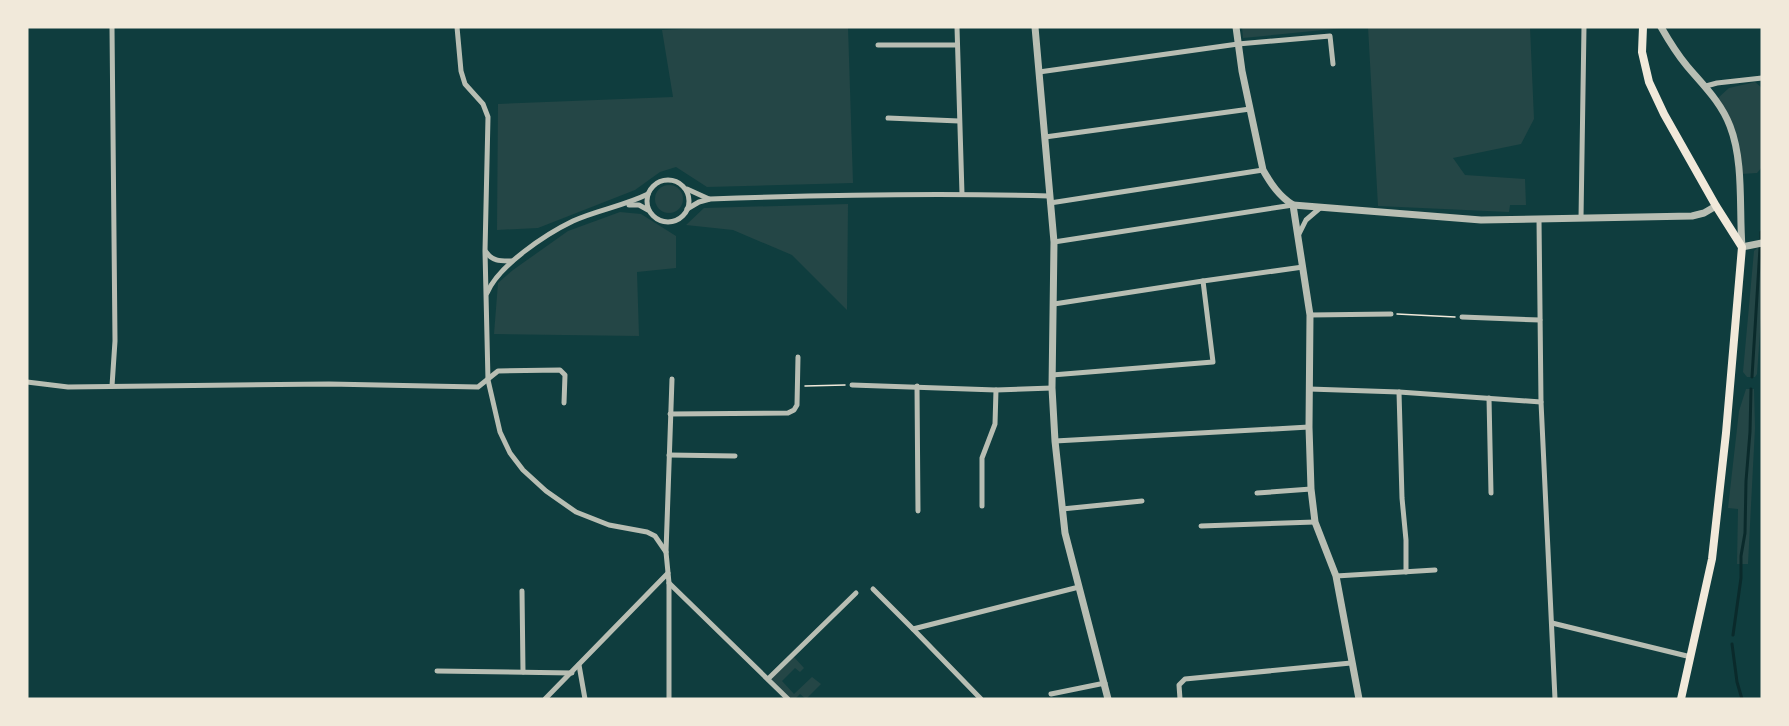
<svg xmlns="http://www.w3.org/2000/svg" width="1789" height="726" font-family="'Alegreya Sans',sans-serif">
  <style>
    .green { fill: #244646 }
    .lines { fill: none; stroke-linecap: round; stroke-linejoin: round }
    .stream { stroke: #0a2a2b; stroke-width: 3 }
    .path { stroke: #f1e9da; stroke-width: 1.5 }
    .minor { stroke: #b8beb3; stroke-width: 5 }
    .tertiary { stroke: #b8beb3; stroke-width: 7 }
    .secondary { stroke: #f1e9da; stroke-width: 8 }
  </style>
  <rect width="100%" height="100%" fill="#0f3d3e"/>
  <!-- green -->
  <g class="green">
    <path d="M 724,27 L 848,27 L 853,183 L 707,187 L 676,167 L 660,172 L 635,190 L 538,228 L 497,230 L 498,104 L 673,97 L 662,30 Z"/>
    <path d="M 1242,27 L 1354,27 L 1243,38 Z"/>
    <path d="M 1368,27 L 1530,27 L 1534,119 L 1521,144 L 1453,158 L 1465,175 L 1525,179 L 1526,205 L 1510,205 L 1509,212 L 1378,206 Z"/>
    <path d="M 1755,82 L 1762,88 L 1762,167 L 1757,173 L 1741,174 L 1734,136 L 1718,98 L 1729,88 Z"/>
    <circle cx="669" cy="199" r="14"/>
    <path d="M 848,204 L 847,310 L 792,255 L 733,230 L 686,225 L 704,208 Z"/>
    <path d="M 620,212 L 641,214 L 676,236 L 676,268 L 637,272 L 639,336 L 494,334 L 498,283 L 513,270 L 568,231 Z"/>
    <path d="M 1757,248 L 1762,248 L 1762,305 L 1757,374 L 1755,377 L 1747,377 L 1743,372 L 1754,251 Z"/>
    <path d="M 1746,389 L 1754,389 L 1755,428 L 1748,564 L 1737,564 L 1738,509 L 1728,508 L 1739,411 Z"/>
    <path d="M 793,656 L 804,668 L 800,672 L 795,668 L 782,681 L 794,694 L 812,677 L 821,684 L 806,699 L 800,694 L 795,699 L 789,699 L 769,679 Z"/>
  </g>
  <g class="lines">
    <!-- stream -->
    <g class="stream">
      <path d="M 1761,239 L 1761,232"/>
      <path d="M 1752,377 L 1760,248"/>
      <path d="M 1733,635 L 1741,578 L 1741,556 L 1745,533 L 1746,481 L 1750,432 L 1751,389"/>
      <path d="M 1732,644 L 1737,682 L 1742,699"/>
    </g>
    <!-- path -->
    <g class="path">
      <path d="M 1397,314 L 1455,317"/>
      <path d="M 805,386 L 845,385"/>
    </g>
    <!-- minor -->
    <g class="minor">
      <path d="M 457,27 L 461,71 L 465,84 L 483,104 L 488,117 L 485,251 L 488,380 L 500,432 L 510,453 L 523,470 L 546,491 L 576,512 L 609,525 L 647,532 L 655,536 L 666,552"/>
      <path d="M 957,27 L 962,194"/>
      <path d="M 878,45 L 957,45"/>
      <path d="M 1039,72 L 1238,44 L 1330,36 L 1333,64"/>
      <path d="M 1706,86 L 1717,83 L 1762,78"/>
      <path d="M 888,118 L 959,121"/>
      <path d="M 1045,137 L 1250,109"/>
      <circle cx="668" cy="201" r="21"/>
      <path d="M 687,189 L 709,199"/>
      <path d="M 1050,203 L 1263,170"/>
      <path d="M 629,205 L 639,205 L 648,210"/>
      <path d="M 687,209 L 699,202 L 710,199 C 823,195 936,193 1049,196"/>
      <path d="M 1581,218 L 1584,27"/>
      <path d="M 1539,219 L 1541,402 L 1555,699"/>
      <path d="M 1298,236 L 1306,220 L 1320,208"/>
      <path d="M 1054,242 L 1293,205"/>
      <path d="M 486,252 C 493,262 501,261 512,261"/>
      <path d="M 487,293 C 499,265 546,234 573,221 C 597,210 624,206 648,194"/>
      <path d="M 1054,304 L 1203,281 L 1303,267"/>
      <path d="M 1310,315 L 1391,314"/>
      <path d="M 1462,317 L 1540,320"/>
      <path d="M 1052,375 L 1213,362 L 1203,281"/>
      <path d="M 27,382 L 68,387 L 329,384 L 478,387 L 498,371 L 560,370 L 565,375 L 564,403"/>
      <path d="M 852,385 L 996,390 L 1052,388"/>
      <path d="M 112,386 L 115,341 L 112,27"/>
      <path d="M 917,386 L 918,511"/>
      <path d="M 1309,389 L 1399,392 L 1541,402"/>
      <path d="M 1399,392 L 1402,498 L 1406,540 L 1406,572"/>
      <path d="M 1489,398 L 1491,493"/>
      <path d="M 670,414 L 788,413 L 794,410 L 797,405 L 798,357"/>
      <path d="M 1055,441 L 1309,427"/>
      <path d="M 669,455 L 735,456"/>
      <path d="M 1257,493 L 1311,489"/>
      <path d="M 982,506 L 982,458 L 995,424 L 996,390"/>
      <path d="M 1062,509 L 1142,501"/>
      <path d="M 1201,526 L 1315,522"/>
      <path d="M 1336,576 L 1435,570"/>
      <path d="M 669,583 L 788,699"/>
      <path d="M 873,589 L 913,629 L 981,699"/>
      <path d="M 522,591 L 523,672"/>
      <path d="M 1552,623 L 1691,657"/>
      <path d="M 913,629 L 1079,587"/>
      <path d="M 579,665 L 585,699"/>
      <path d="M 437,671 L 572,673"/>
      <path d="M 768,679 L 856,593"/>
      <path d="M 1051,694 L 1105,683"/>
      <path d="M 545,699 L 668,573"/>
      <path d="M 669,699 L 669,583 L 666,552 L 672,379"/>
      <path d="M 1180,699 L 1179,685 L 1185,679 L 1351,663"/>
    </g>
    <!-- tertiary -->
    <g class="tertiary">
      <path d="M 1035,27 L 1054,242 L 1052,388 L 1055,441 L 1065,533 L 1108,699"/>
      <path d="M 1236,27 L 1242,71 L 1263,170 C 1271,184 1279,196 1293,205 L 1310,315 L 1309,427 L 1311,489 L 1315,522 L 1336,576 L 1359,699"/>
      <path d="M 1661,27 C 1669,41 1677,54 1687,66 C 1703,85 1721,102 1730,126 C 1744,162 1739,209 1742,247 L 1762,243"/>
      <path d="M 1293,205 L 1481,220 L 1692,216 L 1704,213 L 1716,206"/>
    </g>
    <!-- secondary -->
    <path class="secondary" d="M 1643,27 L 1642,52 L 1649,82 L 1664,114 L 1716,206 L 1742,247 L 1726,433 L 1712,559 L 1681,699"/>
  </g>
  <!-- border -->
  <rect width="1789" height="726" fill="none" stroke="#f1e9da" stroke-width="57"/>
</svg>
